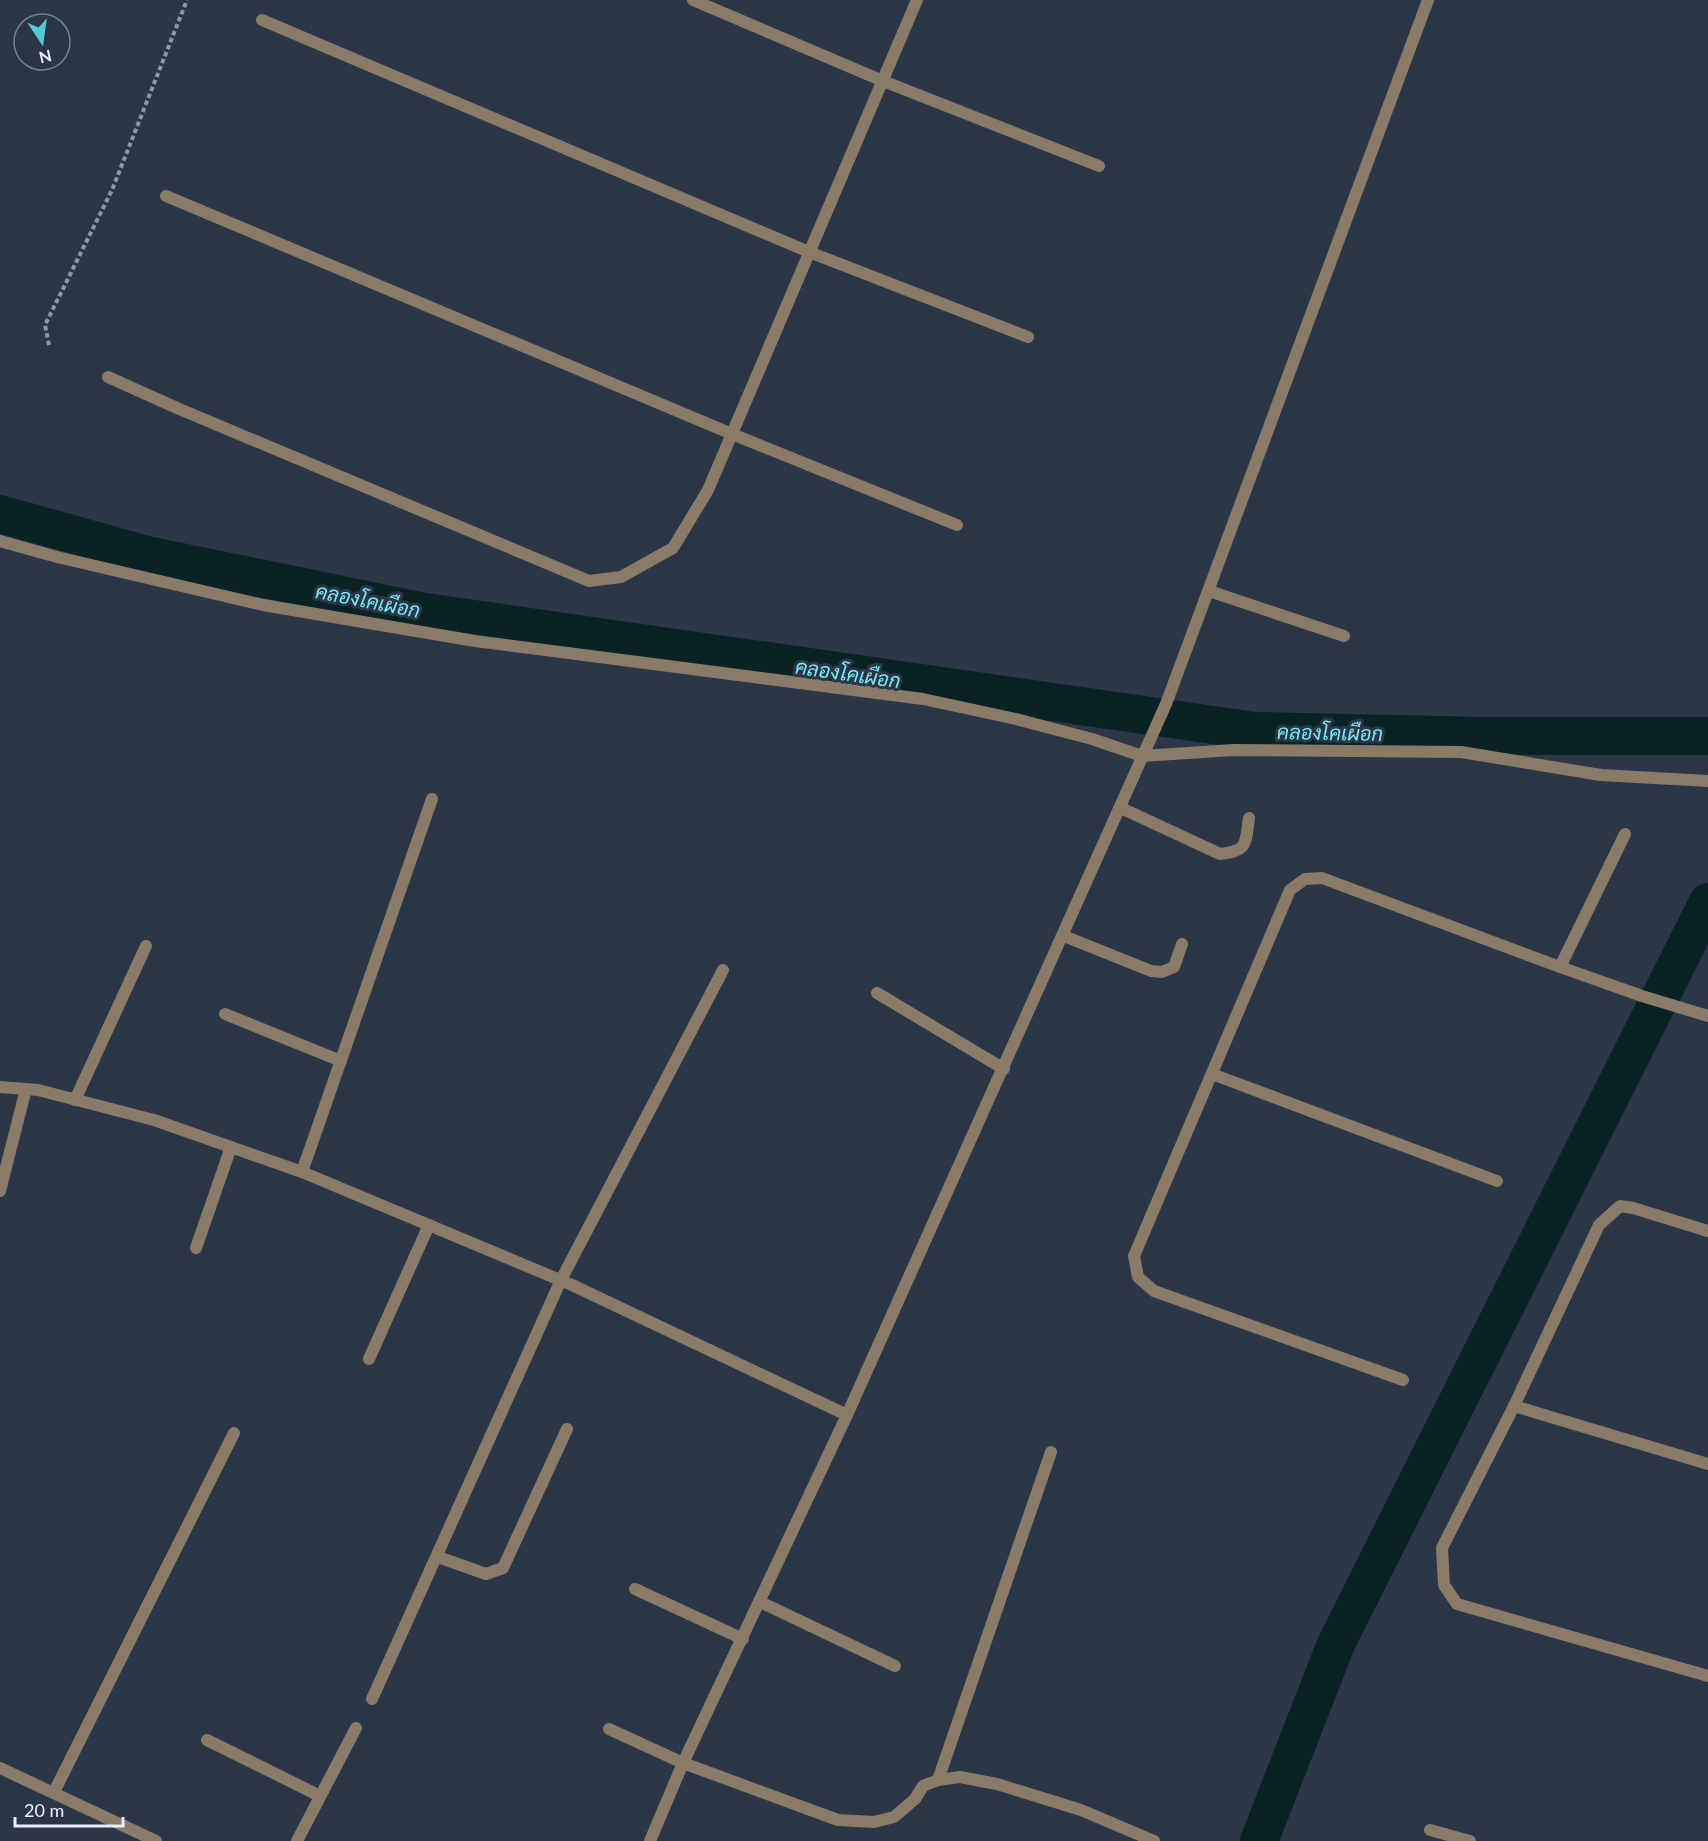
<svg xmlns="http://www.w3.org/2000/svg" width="1708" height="1841" font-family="Lato,Sarabun,sans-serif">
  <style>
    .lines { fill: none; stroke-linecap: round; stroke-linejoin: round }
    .canal { stroke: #092224; stroke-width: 38 }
    .path { stroke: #8f98a6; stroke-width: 4; stroke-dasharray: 4.5 3; stroke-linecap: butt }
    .service { stroke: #897b67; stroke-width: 12 }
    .minor { stroke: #897b67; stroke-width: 12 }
    .labels { text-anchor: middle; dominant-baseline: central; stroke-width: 6; stroke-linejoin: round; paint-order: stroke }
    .water-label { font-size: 20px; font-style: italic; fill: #76eaf3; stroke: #2b3647 }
  </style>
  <rect width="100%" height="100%" fill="#2b3647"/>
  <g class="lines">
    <!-- canal -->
    <g class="canal">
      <path d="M 0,514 L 147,555 L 425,612 L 1255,731 L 1484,736 L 1708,736"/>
      <path d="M 1259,1841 L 1336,1644 L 1708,902"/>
    </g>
    <!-- path -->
    <path class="path" d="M 49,345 L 45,325 L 112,190 L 187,0"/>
    <!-- service -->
    <g class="service">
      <path d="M 225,1014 L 341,1061"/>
      <path d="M 75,1100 L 146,946"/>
      <path d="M 302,1172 L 432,799"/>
      <path d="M 938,1780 L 960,1777 L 997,1784 L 1081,1810 L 1154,1841"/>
    </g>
    <!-- minor -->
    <g class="minor">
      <path d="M 693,0 L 883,81 L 1099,166"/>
      <path d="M 262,20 L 809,252 L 1028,337"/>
      <path d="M 166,196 L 732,434 L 957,525"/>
      <path d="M 108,377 L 177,408 L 589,581 L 621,577 L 673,548 L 708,490 L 917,0"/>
      <path d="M 0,541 L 57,557 L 263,605 L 475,641 L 923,699 L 1016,719 L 1092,739 L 1142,756 L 1233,750 L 1461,752 L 1601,775 L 1708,781"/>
      <path d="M 1209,591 L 1344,636"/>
      <path d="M 1121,808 L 1220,854 C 1249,851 1245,843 1249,818"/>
      <path d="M 1064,936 L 1151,971 L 1162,972 L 1174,967 L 1182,944"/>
      <path d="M 1560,967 L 1625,834"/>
      <path d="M 877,993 L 1004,1069"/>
      <path d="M 1212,1074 L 1497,1181"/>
      <path d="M 0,1087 L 38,1090 L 154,1120 L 302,1172 L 572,1285 L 847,1415"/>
      <path d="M 0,1191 L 26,1089"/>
      <path d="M 1708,1231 L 1633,1208 L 1620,1206 L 1599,1225 L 1514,1406 L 1442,1548 L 1444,1585 L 1457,1604 L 1708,1676"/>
      <path d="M 196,1248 L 231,1147"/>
      <path d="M 369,1359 L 429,1225"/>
      <path d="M 1403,1380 L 1154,1291 L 1138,1277 L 1134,1256 L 1290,890 L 1305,879 L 1322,878 L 1560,967 L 1642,996 L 1708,1016"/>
      <path d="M 1514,1406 L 1708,1464"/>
      <path d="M 438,1557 L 486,1574 L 503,1568 L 567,1429"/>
      <path d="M 635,1589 L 743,1639"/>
      <path d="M 760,1602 L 895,1666"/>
      <path d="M 372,1699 L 561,1280 L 723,970"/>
      <path d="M 609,1729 L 683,1763 L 838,1820 L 874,1822 L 894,1817 L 915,1799 L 923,1786 L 938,1780 L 1051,1452"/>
      <path d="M 207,1740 L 320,1796"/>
      <path d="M 0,1768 L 156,1841"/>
      <path d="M 54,1792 L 234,1433"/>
      <path d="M 1430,1830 L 1470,1841"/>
      <path d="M 297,1841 L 356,1728"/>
      <path d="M 650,1841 L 683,1763 L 847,1415 L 1166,704 L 1428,0"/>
    </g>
  </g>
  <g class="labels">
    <!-- water labels -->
    <g class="water-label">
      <text transform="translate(368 600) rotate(11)">คลองโคเผือก</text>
      <text transform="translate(848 673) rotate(8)">คลองโคเผือก</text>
      <text transform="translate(1330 732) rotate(1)">คลองโคเผือก</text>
    </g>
  </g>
  <!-- north arrow -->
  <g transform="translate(42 42) rotate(167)"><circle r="28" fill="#2b3647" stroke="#77808f" stroke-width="1.5"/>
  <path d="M0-4.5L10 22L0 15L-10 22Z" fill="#51ccd4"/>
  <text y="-9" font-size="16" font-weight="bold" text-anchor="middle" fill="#e8effb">N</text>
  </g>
  <!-- scale -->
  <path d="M15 1817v9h108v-9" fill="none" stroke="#e8effb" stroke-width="3"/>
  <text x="24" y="1817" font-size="18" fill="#e8effb" stroke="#2b3647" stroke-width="4.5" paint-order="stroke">20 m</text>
</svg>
